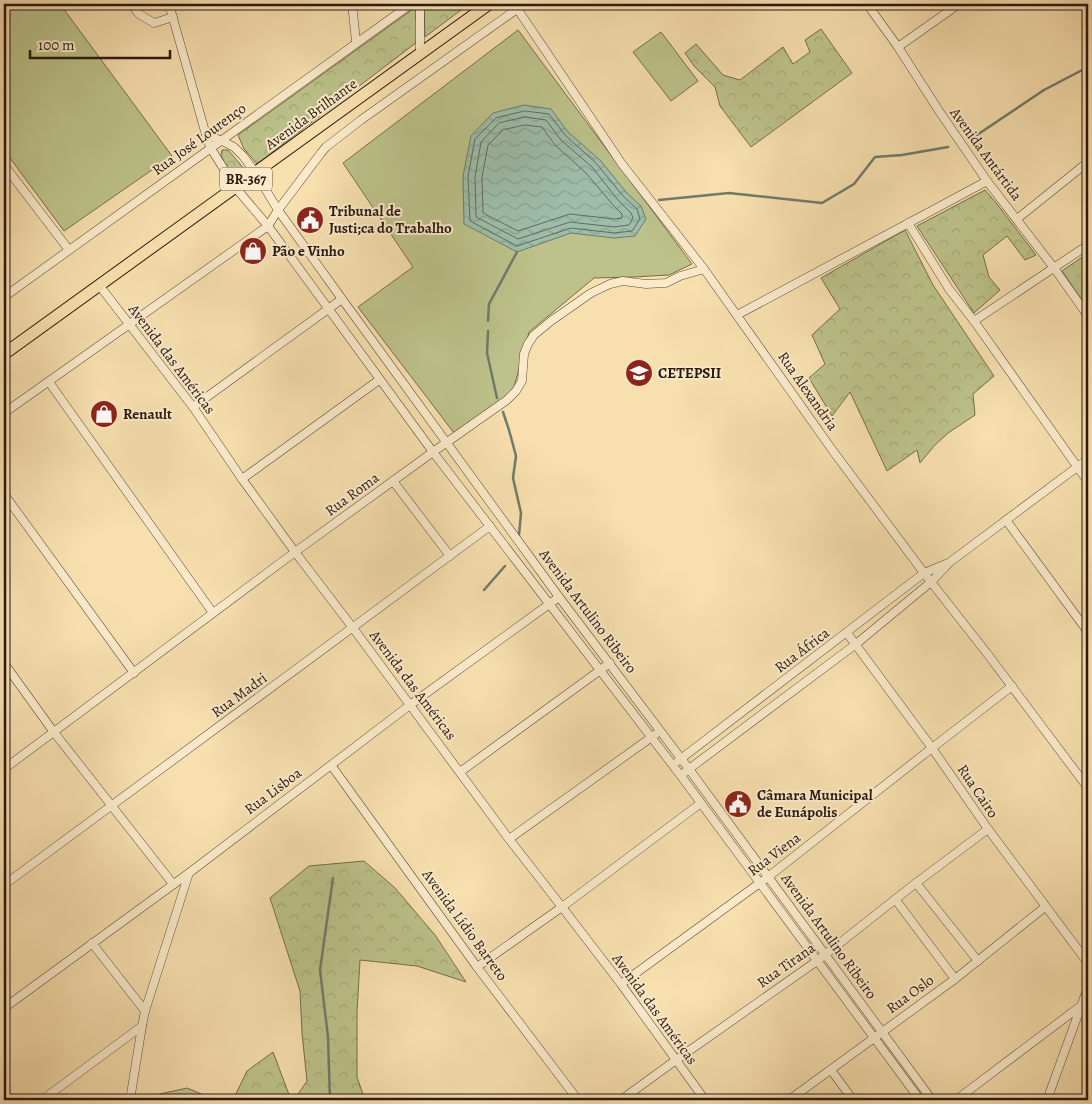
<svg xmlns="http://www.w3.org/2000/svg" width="1092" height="1104" font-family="Alegreya,serif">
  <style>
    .forest { fill: url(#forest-crowns); stroke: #736d4c }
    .park { fill: #bcc28a; stroke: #736d4c }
    .water { fill: url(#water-waves); stroke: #6f7b6c }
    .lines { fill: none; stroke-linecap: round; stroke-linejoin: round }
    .shore { stroke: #646a5c; stroke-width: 1 }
    .stream { stroke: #6f7b6c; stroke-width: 2.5 }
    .minor-casing { stroke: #5d4a36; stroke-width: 9 }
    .primary-casing { stroke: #2a180e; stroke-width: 13 }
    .minor { stroke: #faeaca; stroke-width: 8 }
    .primary { stroke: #f7dfae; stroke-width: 11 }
    .labels { text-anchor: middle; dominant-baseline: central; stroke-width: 4; stroke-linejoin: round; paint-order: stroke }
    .shield { fill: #faeaca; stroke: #685746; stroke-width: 1 }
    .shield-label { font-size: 14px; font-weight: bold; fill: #2a180e }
    .street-label { font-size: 15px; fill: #2a180e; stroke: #faeaca }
    .poi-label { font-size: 15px; font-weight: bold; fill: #2a180e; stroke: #faeaca; text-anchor: start }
  </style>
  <defs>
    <pattern id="forest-crowns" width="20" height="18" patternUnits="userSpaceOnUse" patternTransform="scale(1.25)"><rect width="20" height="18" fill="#bcc28a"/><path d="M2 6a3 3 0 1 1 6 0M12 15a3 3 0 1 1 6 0" fill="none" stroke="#a2a676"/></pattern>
    <pattern id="water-waves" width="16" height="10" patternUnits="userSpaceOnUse" patternTransform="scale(1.25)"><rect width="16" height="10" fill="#9dbdaa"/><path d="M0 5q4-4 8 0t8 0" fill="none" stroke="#87a291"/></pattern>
  </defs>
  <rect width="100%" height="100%" fill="#f7dfae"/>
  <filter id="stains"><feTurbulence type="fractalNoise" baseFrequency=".004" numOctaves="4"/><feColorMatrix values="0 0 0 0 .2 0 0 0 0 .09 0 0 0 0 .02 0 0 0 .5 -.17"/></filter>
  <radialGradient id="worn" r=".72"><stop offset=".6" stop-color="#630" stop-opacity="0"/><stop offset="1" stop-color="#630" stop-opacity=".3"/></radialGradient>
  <!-- forest -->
  <g class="forest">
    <path d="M 424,4 L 469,4 L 425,37 Z"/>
    <path d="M 416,7 L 417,42 L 257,164 L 244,149 L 238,135 Z"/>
    <path d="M 821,29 L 852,73 L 751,147 L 720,106 L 715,87 L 694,66 L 685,53 L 696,44 L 723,75 L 740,80 L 783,47 L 793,64 L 810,52 L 805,40 Z"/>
    <path d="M 222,150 L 228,150 L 246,171 L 236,178 L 224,162 L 221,155 Z"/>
    <path d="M 985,190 L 997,204 L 1036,255 L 1025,260 L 1007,236 L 983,255 L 989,277 L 1000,290 L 974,313 L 917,226 Z"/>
    <path d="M 905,230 L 933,285 L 994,376 L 973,394 L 975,415 L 948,433 L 934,446 L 920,463 L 917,450 L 887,471 L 850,392 L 832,416 L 809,378 L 825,364 L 812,335 L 840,309 L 821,278 Z"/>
    <path d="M 1088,253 L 1088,309 L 1062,271 Z"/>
    <path d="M 364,861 L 395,888 L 435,935 L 466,982 L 417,966 L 360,960 L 357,1012 L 357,1077 L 365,1100 L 294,1100 L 307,1081 L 302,1033 L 300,991 L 270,898 L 309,866 Z"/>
    <path d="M 273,1052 L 291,1100 L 233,1100 L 247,1071 Z"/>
    <path d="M 187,1088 L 216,1100 L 143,1100 L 151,1096 Z"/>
  </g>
  <!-- park -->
  <g class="park">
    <path d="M 4,4 L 60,4 L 172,156 L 64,231 L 4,150 Z"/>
    <path d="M 518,30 L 692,264 L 669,275 L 633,277 L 594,278 L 529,332 L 511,398 L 454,433 L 358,307 L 413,267 L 343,163 Z"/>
    <path d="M 661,32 L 698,81 L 671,101 L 633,52 Z"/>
  </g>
  <!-- water -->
  <path class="water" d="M 524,105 L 551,109 L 568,132 L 600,160 L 626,192 L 641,206 L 646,219 L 635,236 L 614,238 L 571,233 L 517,252 L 464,224 L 463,176 L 471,136 L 493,113 Z"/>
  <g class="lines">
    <!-- shore -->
    <g class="shore">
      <path d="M 525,111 L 549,114 L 565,135 L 596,163 L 623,196 L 637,209 L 640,219 L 632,231 L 614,233 L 571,228 L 517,246 L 470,221 L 468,176 L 475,139 L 496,118 Z"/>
      <path d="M 525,117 L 546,120 L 561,140 L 592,167 L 618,200 L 631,213 L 633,218 L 629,225 L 614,227 L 570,222 L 518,239 L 476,217 L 475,177 L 481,142 L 499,123 Z"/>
      <path d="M 525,125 L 542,127 L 555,145 L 586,173 L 613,205 L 622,214 L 622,218 L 614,219 L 570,214 L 518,231 L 483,213 L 482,177 L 488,145 L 503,130 Z"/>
    </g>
    <!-- stream -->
    <g class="stream">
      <path d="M 971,139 L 1044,90 L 1088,67"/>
      <path d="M 659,200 L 729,193 L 822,203 L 854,184 L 875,157 L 902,155 L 948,147"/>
      <path d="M 488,321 L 489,304 L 517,252"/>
      <path d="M 488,331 L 487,353 L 497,398"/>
      <path d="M 503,412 L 509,430 L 516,456 L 513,478 L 521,513 L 519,535"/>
      <path d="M 484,590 L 505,566"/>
      <path d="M 330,1100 L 328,1037 L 320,970 L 333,878"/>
    </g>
    <!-- minor casing -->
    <g class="minor-casing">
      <g id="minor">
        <path d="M 131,4 L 139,14 L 154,23 L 173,17"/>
        <path d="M 169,4 L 206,135 L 210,147 L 235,187 L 268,226 L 433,452 L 681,776 L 920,1100"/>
        <path d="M 352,4 L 356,41 L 360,40"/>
        <path d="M 420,4 L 420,54"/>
        <path d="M 514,4 L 622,164 L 704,269 L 833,451 L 924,573 L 989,656 L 1088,788"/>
        <path d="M 867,4 L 898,47 L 939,111 L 987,181 L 1054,268 L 1088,316"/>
        <path d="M 898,47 L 959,4"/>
        <path d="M 206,135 L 220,140 L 234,147 L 243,156 L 255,172 L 278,210 L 342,299 L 559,597 L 689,769 L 932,1100"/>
        <path d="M 4,165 L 69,250"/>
        <path d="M 1017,219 L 1083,166"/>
        <path d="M 908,223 L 949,289 L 974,321 L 1088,482"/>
        <path d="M 99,285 L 193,407 L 242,479 L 295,552 L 353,628 L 509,839 L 562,907 L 621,984 L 705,1100"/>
        <path d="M 4,297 L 411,4"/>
        <path d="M 737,315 L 987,181"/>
        <path d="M 974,321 L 1088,245"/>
        <path d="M 49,382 L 213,613"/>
        <path d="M 193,407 L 342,299"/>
        <path d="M 4,413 L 268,226 L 278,210 L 321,153 L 326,147 L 361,120 L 524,4"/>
        <path d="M 242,479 L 379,380"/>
        <path d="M 393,481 L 450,556"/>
        <path d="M 4,494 L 134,673"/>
        <path d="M 1006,520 L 1088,632"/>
        <path d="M 847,633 L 932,748 L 988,829 L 1088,963"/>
        <path d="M 4,663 L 53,731 L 173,884"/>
        <path d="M 678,761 L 924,573 L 946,564"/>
        <path d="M 331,765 L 477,967 L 578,1100"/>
        <path d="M 4,769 L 295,552 L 433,452 L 507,400 L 516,391 L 522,381 L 524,354 L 528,344 L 534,335 L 551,321 L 591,293 L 610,284 L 623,281 L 646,284 L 666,283 L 680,276 L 704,269"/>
        <path d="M 460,772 L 610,663"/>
        <path d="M 685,772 L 856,644 L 931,582 L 950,562 L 1088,459"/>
        <path d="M 509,839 L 656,734"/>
        <path d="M 916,883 L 978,961"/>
        <path d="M 4,885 L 490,526"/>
        <path d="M 895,899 L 955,979"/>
        <path d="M 92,943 L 145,1011"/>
        <path d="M 477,967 L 562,907 L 701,803"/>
        <path d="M 621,984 L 768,877 L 932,748 L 1012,686"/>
        <path d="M 4,1008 L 189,873 L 410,705 L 559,597"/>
        <path d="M 831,1070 L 853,1100"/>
        <path d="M 42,1100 L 142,1026 L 145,1011 L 189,873"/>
        <path d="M 130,1100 L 142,1026"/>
        <path d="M 621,1100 L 676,1060 L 817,961 L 916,883 L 988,829"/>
        <path d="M 789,1100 L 955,979 L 1045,907"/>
        <path d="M 956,1100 L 1082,1005"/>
        <path d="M 1047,1100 L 1088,987"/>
      </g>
    </g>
    <!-- primary casing -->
    <g class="primary-casing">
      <path id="primary" d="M 4,354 L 489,4"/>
    </g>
    <!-- minor -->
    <use href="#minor" class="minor"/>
    <!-- primary -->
    <use href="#primary" class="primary"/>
  </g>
  <!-- icons -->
  <defs>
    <g id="civic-disc" transform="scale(1.4375)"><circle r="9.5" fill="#8f2418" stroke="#faeaca"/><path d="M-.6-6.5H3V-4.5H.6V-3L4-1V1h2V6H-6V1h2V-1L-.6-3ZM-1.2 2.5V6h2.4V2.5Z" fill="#fff"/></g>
    <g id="shop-disc" transform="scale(1.4375)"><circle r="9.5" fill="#8f2418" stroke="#faeaca"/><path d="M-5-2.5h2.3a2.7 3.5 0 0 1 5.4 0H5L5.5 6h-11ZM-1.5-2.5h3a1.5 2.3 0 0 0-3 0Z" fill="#fff"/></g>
    <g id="school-disc" transform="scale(1.4375)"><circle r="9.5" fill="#8f2418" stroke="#faeaca"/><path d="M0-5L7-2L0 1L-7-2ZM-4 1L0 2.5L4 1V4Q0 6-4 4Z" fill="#fff"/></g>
  </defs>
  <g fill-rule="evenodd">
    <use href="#civic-disc" x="310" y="220"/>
    <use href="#shop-disc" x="253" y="251"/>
    <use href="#school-disc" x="639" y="373"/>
    <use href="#shop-disc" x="104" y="414"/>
    <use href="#civic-disc" x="738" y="804"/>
  </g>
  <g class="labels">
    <!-- shield labels -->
    <rect class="shield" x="220" y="167.5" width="52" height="23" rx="4"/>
    <g class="shield-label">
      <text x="246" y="179">BR-367</text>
    </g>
    <!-- street labels -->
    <g class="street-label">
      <text transform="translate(311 114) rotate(-36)">Avenida Brilhante</text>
      <text transform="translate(199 139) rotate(-36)">Rua José Lourenço</text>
      <text transform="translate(986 154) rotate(54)">Avenida Antártida</text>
      <text transform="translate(172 359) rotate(53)">Avenida das Américas</text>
      <text transform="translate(808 391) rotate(55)">Rua Alexandria</text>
      <text transform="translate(352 494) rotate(-36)">Rua Roma</text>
      <text transform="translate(588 611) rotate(53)">Avenida Artulino Ribeiro</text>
      <text transform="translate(802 650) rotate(-37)">Rua África</text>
      <text transform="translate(413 685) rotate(53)">Avenida das Américas</text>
      <text transform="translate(239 695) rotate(-36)">Rua Madri</text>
      <text transform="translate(273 791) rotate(-37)">Rua Lisboa</text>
      <text transform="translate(978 791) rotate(56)">Rua Cairo</text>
      <text transform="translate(774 854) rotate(-37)">Rua Viena</text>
      <text transform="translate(465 925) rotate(54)">Avenida Lídio Barreto</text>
      <text transform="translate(829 936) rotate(54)">Avenida Artulino Ribeiro</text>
      <text transform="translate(786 965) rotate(-35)">Rua Tirana</text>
      <text transform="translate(910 994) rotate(-36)">Rua Oslo</text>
      <text transform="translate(655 1009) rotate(54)">Avenida das Américas</text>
    </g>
    <!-- poi labels -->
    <g class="poi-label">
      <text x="329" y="211">Tribunal de<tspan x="329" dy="17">Justi;ca do Trabalho</tspan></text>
      <text x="272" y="251">Pão e Vinho</text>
      <text x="658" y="373">CETEPSII</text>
      <text x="123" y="414">Renault</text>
      <text x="757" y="795">Câmara Municipal<tspan x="757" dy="17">de Eunápolis</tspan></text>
    </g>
  </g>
  <!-- margin -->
  <rect width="1092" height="1104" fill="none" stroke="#f7dfae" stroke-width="20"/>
  <rect x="5" y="5" width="1082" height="1094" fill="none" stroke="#2a180e" stroke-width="2.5"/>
  <rect x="10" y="10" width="1072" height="1084" fill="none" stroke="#2a180e"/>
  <!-- scale -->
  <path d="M30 50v8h140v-8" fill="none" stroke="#2a180e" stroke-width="2.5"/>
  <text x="38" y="50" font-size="15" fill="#2a180e" stroke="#faeaca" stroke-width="4" paint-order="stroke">100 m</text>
  <rect width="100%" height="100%" filter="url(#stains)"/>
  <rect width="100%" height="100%" fill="url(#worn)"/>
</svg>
